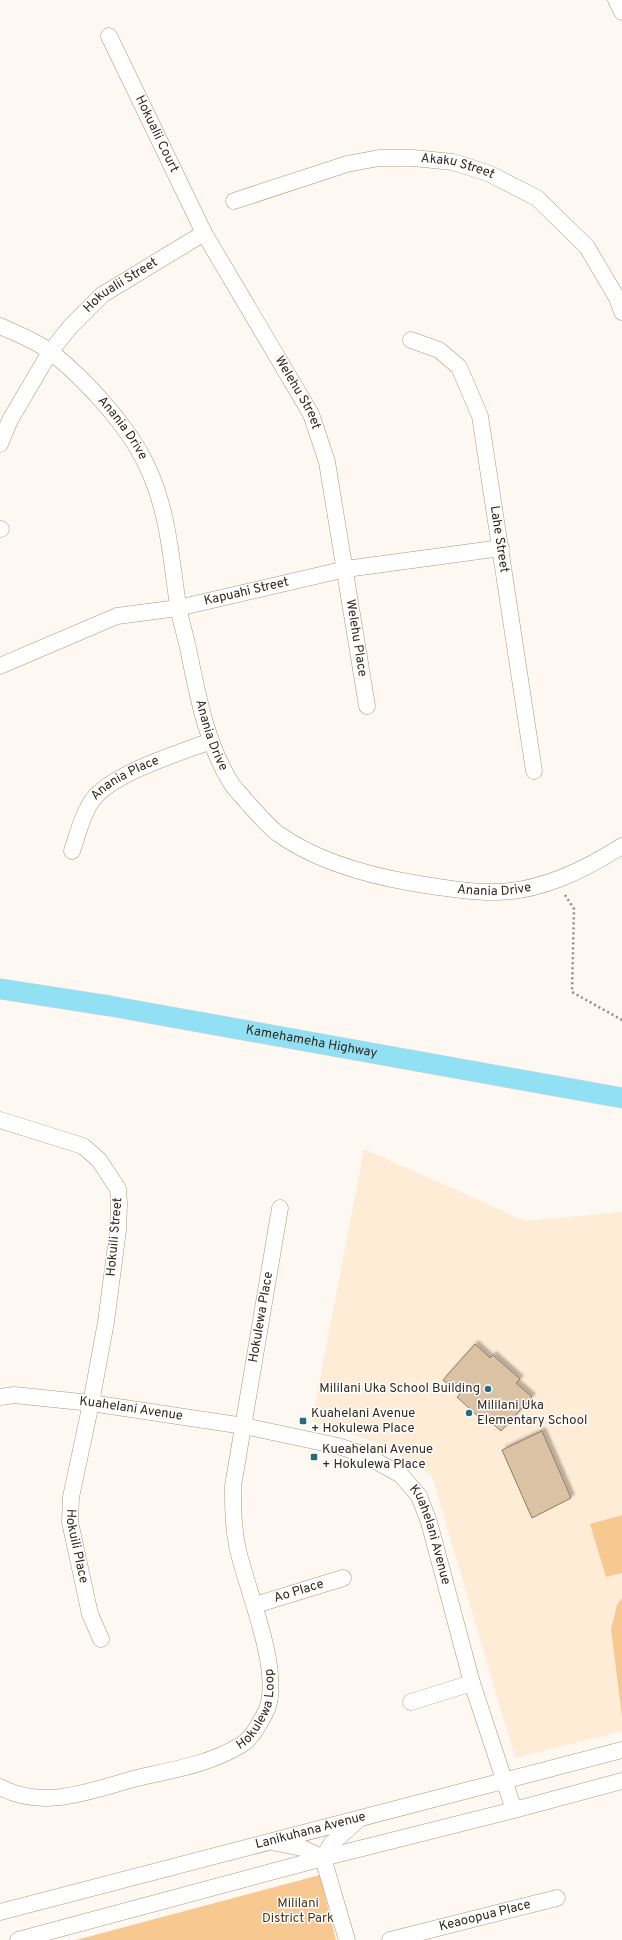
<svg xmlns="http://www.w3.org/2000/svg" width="622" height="1940" font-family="Overpass,sans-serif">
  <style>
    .built { fill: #ffecd7 }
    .green { fill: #f7c991 }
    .building { fill: #dbc2a5; stroke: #917a5f; filter: url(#shadow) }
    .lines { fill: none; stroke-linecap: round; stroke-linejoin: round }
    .minor-casing { stroke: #ae977b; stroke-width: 17 }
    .major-casing { stroke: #d6d4d2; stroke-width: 21 }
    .path { stroke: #938c83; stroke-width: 2.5; stroke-dasharray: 2 3; stroke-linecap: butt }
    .minor { stroke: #fff; stroke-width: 16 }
    .major { stroke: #91e0f4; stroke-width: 20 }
    .poi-dot { fill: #286b7d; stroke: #fff; stroke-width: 1.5 }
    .labels { text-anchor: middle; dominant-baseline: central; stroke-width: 3; stroke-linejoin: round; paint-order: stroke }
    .street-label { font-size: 13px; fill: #32281d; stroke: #fff }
    .poi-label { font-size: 13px; fill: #32281d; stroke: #fff; text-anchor: start }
    .park-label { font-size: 13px; fill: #4a3418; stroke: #fff }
  </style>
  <defs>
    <filter id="shadow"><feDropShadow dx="3.5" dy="-3.5" stdDeviation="1" flood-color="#0004"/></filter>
  </defs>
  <rect width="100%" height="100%" fill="#fdf8f2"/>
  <!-- built -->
  <path class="built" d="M 364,1149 L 525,1221 L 622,1212 L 622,1731 L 515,1758 L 432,1476 L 383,1445 L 312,1421 Z"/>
  <!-- green -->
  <g class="green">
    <path d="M 622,1515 L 622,1573 L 606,1577 L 590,1524 Z"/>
    <path d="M 622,1598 L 622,1717 L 611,1629 L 617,1605 Z"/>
    <path d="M 320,1875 L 336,1940 L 76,1940 Z"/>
  </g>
  <!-- building -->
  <g class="building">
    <path d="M 475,1344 L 490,1358 L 493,1355 L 520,1379 L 516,1383 L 532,1397 L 501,1431 L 486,1418 L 483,1421 L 457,1397 L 460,1394 L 443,1380 Z"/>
    <path d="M 542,1431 L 571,1498 L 532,1518 L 502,1450 Z"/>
  </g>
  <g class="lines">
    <!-- minor casing -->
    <g class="minor-casing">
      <g id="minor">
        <path d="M 616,0 L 622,12"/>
        <path id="s1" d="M 109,36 L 204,233 L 311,414 L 327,462 L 367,706"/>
        <path id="s2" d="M 234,201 L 347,164 L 379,158 L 413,158 L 453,162 L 488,173 L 537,198 L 587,247 L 617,298 L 622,312"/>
        <path id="s3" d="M 0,326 C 17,334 37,341 52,353 C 85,379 128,426 146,464 C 168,509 171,557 178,606 C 181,623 187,640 190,658 C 199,701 207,744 231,783 C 235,789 241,795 246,801 C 256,812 266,824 277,833 C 316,861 366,875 413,883 C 439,887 465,892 491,892 C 538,893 583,871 622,846"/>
        <path id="s4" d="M 411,340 L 439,350 L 459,367 L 480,416 L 534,771"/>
        <path id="s5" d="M 0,444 L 10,420 L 50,352 L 71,326 L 102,295 L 204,233"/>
        <path d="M 0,529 L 1,529"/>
        <path id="s6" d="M 0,666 L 117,616 L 178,608 L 346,569 L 501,548"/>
        <path id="s7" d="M 72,851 C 78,834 83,811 95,797 C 117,772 179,753 211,741"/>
        <path id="s8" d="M 0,1120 L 83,1146 L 99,1160 L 118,1189 L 119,1203 L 118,1230 L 106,1322 L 91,1403 L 71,1497 L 70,1522 L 90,1614 L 101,1639"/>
        <path id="s9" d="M 0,1397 L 14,1395 L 91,1403 L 244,1426 L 338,1446 L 363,1454 L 401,1475 L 419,1496 L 429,1522 L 472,1683 L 514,1810"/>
        <path id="s10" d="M 255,1605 L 343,1578"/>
        <path d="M 411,1702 L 472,1683"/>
        <path id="s11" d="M 0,1787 C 44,1811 92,1790 137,1778 C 172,1770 210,1764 241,1745 C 249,1740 256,1730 260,1722 C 263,1717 267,1711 268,1706 C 280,1666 247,1590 238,1550 C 233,1528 233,1508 233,1486 L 280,1208"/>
        <path d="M 276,1843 L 302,1848 L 323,1858"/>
        <path d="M 323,1858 L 347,1940"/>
        <path d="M 323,1858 L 331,1844 L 357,1821"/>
        <path id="s12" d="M 0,1912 L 622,1750"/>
        <path d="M 18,1940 L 323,1858 L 514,1810 L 622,1781"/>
        <path id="s13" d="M 390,1940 L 557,1898"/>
      </g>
    </g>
    <!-- major casing -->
    <g class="major-casing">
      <g id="major">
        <path id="s14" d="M 0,989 L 110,1006 L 622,1098"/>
      </g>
    </g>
    <!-- path -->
    <path class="path" d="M 565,895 L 574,909 L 572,992 L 622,1020"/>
    <!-- minor -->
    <use href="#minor" class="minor"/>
    <!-- major -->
    <use href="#major" class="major"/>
  </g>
  <!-- markers -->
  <g class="poi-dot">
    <circle cx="488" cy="1389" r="4"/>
    <circle cx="469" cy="1413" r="4"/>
    <rect x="299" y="1417" width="8" height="8" rx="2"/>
    <rect x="310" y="1453" width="8" height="8" rx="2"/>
  </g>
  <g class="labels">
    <!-- street labels -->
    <g class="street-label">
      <text stroke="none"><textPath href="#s1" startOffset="109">Hokualii Court</textPath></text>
      <text stroke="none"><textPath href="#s2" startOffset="231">Akaku Street</textPath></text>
      <text stroke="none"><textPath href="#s5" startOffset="203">Hokualii Street</textPath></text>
      <text stroke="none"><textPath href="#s1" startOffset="404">Welehu Street</textPath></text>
      <text stroke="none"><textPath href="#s3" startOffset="162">Anania Drive</textPath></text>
      <text stroke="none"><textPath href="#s4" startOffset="234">Lahe Street</textPath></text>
      <text stroke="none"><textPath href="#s6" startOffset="259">Kapuahi Street</textPath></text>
      <text stroke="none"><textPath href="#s1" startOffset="658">Welehu Place</textPath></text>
      <text stroke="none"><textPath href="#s3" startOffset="485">Anania Drive</textPath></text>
      <text stroke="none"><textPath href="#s7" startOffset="95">Anania Place</textPath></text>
      <text stroke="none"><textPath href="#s3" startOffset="833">Anania Drive</textPath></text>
      <text stroke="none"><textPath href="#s14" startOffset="316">Kamehameha Highway</textPath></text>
      <text transform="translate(115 1237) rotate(-85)">Hokuili Street</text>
      <text stroke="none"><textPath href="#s11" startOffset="695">Hokulewa Place</textPath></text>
      <text stroke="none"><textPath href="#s9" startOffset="132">Kuahelani Avenue</textPath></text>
      <text stroke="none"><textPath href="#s9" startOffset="480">Kuahelani Avenue</textPath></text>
      <text stroke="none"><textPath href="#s8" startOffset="505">Hokuili Place</textPath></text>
      <text stroke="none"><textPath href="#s10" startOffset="46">Ao Place</textPath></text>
      <text stroke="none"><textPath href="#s11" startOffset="292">Hokulewa Loop</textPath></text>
      <text stroke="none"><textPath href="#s12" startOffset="321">Lanikuhana Avenue</textPath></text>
      <text stroke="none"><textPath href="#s13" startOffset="98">Keaoopua Place</textPath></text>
    </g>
    <!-- poi labels -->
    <g class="poi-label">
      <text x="480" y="1389" text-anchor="end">Mililani Uka School Building</text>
      <text x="477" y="1406">Mililani Uka<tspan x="477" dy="15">Elementary School</tspan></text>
      <text x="311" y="1414">Kuahelani Avenue<tspan x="311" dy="15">+ Hokulewa Place</tspan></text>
      <text x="322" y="1450">Kueahelani Avenue<tspan x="322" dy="15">+ Hokulewa Place</tspan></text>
    </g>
    <!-- park labels -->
    <g class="park-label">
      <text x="298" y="1904">Mililani<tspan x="298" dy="15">District Park</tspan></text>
    </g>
  </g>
</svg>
